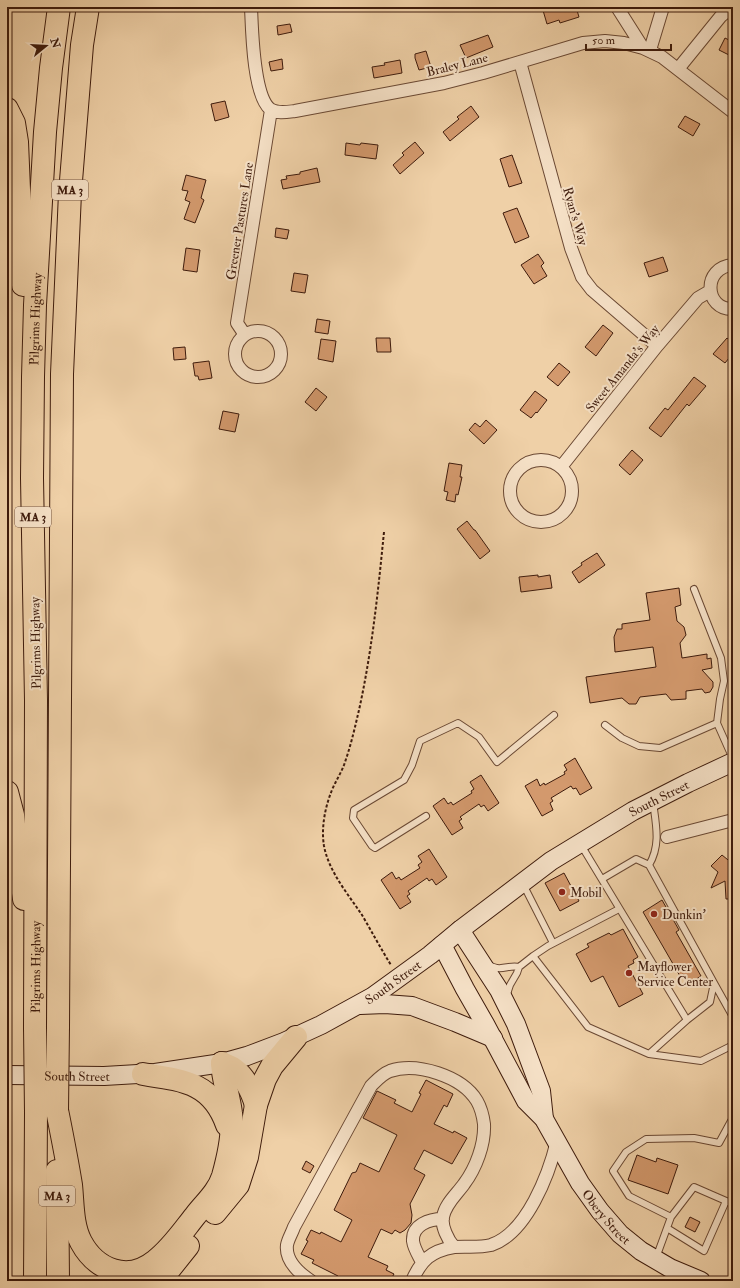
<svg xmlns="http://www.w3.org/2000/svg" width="740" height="1288" font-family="'IM FELL Double Pica',serif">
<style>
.building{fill:#d3996d;stroke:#3e1b0c}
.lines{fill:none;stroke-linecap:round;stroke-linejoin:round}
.lane-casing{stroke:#6a4833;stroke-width:8}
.street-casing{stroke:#6a4833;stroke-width:14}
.secondary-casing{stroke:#3e1b0c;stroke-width:20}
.highway-casing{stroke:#3e1b0c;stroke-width:24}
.path{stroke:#3e1b0c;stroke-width:2;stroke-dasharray:3 2;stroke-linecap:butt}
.lane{stroke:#f5e0c6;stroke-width:6}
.street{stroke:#f5e0c6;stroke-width:12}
.secondary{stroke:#f5e0c6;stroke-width:18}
.highway{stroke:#efd0a7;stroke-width:22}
.highway-bridge-casing{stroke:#3e1b0c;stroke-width:24;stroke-linecap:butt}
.highway-bridge{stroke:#efd0a7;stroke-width:22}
.poi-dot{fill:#8f2418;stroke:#f5e0c6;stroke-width:1.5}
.labels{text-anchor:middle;stroke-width:4;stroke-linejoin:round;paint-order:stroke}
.shield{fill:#f5e0c6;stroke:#755644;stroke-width:1}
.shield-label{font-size:12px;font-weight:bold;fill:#3e1b0c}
.street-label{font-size:13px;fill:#3e1b0c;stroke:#f5e0c6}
.poi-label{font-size:13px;fill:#3e1b0c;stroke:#f5e0c6;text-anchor:start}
</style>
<rect width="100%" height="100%" fill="#efd0a7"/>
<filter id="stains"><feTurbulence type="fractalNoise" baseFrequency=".005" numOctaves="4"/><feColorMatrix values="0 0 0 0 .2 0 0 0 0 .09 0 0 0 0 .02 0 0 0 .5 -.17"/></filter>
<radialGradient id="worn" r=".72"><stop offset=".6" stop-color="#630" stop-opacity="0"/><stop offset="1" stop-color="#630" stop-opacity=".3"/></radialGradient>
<path class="building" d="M542 7H576L579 17 560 23 559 20 547 24Z
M290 24 292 32 278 35 277 26Z
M488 35 493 47 466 58 460 45Z
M725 38 733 42V57L719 50Z
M426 51 431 67 419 70 415 58V54Z
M282 59 283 69 271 71 269 62Z
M400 60 402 73 374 78 372 67 385 65 384 63Z
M225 101 229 117 215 121 211 104Z
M471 106 479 117 450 141 443 132 459 119 457 117Z
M685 116 700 124 693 136 678 127Z
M415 142 424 153 400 174 393 165 404 155 402 153Z
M346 143 360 145 361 143 378 145 376 159 345 155Z
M512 155 522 183 509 187 500 159Z
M317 168 320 182 283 189 281 180 287 179 286 176 300 174V172Z
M186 175 206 180 201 198 204 200 195 223 184 219 190 202 185 200 188 191 182 190Z
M517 208 529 237 515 243 503 213Z
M276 228 289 230 287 239 275 237Z
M186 248 200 250 197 272 183 270Z
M538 254 544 263 541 266 547 276 534 284 521 265Z
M663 257 668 271 649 277 644 263Z
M294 273 308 275 305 293 291 291Z
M317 319 330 321 328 334 315 332Z
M603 325 613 333 596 356 585 347Z
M376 338H390L391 352H377Z
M727 338 733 343V353L725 363 713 354Z
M321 339 336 341 333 362 318 359Z
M185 347 186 359 174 360 173 348Z
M209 361 212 378 199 380 198 376H195L193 363Z
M559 363 570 372 558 386 547 377Z
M694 377 706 386 689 406 687 404 661 437 649 428 665 408 668 410Z
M316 388 327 397 316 411 305 402Z
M535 391 547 400 537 413 536 412 531 418 520 410Z
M223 411 239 414 235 432 219 429Z
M486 420 497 430 484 444 469 430 475 423 480 427Z
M632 450 643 460 630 475 619 465Z
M449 463 462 465 460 477H462L458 495 456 494 455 502 446 500 448 492 444 491Z
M467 521 474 530H475L490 551 480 559 457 529Z
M597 553 605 565 579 583 572 572 582 565 581 563Z
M538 575V577L550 575 552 588 521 592 519 577Z
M679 588 681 605 675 607 677 621 684 627 686 635 680 643 682 658 707 654V659L711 658 712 668 702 670 713 682V687L710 692 705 693 702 689 686 691V699L671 700 666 694 640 697 636 704H629L622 698 590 703 586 677 656 667 653 647 615 652 614 637 617 629H622V624L650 620 646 593Z
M575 758 592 788 580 795 576 788 573 789 571 786 551 798 553 801 550 803 553 810 542 816 525 786 537 779 540 786 544 783 545 785 565 774 564 772 567 770 564 765Z
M481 775 499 803 488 811 484 805 481 807 479 804 460 817 462 819 459 821 463 828 452 835 433 806 444 798 448 804 451 802 453 805 472 793 471 791 474 789 470 782Z
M429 849 447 877 436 885 432 879 429 881 427 878 408 891 410 894 407 896 411 902 400 909 381 880 392 872 396 879 399 877 401 880 420 868 418 865 422 862 418 856Z
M722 855 733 864V899H726L725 881 711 888 718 872 711 866Z
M564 873 579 901 560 911 545 883Z
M662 900 679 930 676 932 701 976 689 984 683 974 680 976 643 912Z
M623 929 638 957 633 960 634 963 628 966 643 994 619 1007 603 976 591 982 576 954 589 947 587 944 609 933 611 935Z
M426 1080 453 1094 447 1107 444 1105 434 1124 453 1133 454 1131 467 1138 452 1164 424 1150 414 1169 425 1175 410 1204 412 1215 411 1223 405 1230 400 1233 395 1230 392 1234 381 1229 368 1257 388 1266 386 1270 394 1274 390 1281 342 1280 338 1276 312 1263 314 1260 301 1254 308 1241 306 1240 311 1230 320 1234 321 1232 341 1242 352 1220 334 1210 352 1173 356 1172 360 1163 379 1172 397 1135 363 1118 377 1091 396 1100 394 1103 412 1112 421 1094 419 1093Z
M637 1155 656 1162 657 1158 678 1165 668 1194 628 1180Z
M306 1161 314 1166 310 1173 302 1169Z
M690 1217 700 1222 695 1232 685 1227Z"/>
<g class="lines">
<defs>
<path id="lane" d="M694 589 721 658 724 681 720 699 717 723
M605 725 622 738 639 746 660 748 717 723 733 759
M426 816 375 848 372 846 353 818 354 810 404 780 412 765 420 741 458 723 479 737 497 762 554 715
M581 845 687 1020
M649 865C661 845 656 825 653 802
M523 884 553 943
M533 956 588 1027 649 1054 687 1020 710 1002 714 983 649 865 636 859 602 879
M487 965C490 966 494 967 497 968 505 969 511 965 519 967
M714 983 733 1017
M506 997 510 985 517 973 519 967 533 956 548 946 619 909
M649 1054 701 1061 733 1045
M671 1217 629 1196 613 1171 626 1152 646 1139 694 1138 719 1143 731 1121 733 1122
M667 1228 704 1251 726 1201
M656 1258 671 1217 694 1187 733 1204"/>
<path id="street" d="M251 7C252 29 253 95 270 109 277 114 287 112 295 111L444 83 483 73 583 43 605 41 624 43 643 48 662 57 733 112
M617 7 643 48
M650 50 663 7
M520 62 571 248 582 277 592 290 657 346
M678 69 721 16 732 7
M733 265C702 267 704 310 733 309
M235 354a23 23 0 1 1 46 0a23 23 0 1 1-46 0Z
M245 335 237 323 271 110
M510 491a31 31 0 1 1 62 0a31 31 0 1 1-62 0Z
M561 467 657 346 698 298 710 291
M667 837 733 820
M454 1247C467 1246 478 1248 491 1245 527 1233 549 1174 557 1141
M422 1262C419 1256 414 1249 413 1241 412 1225 429 1219 443 1219
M311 1281C299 1273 285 1261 287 1245 288 1239 292 1233 294 1227L371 1086C377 1080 382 1074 390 1071 417 1062 462 1076 477 1101 481 1108 483 1116 484 1124 485 1144 476 1168 464 1184 457 1194 445 1204 443 1217 441 1226 448 1240 454 1247 431 1251 421 1260 412 1281"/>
<g id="secondary">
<path d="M460 930 499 990 516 1024 541 1091 544 1119"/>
<path id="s1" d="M442 945 465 989 485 1024 526 1101 544 1119 580 1183 600 1211 620 1234 641 1251 670 1268 701 1281"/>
<path d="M360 1005 385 1004 412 1006 455 1022 493 1038"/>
<path id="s2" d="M7 1075 104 1076 155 1073 222 1063 247 1056 284 1042 321 1025 372 997 430 955 460 930 551 861 633 811 688 783 733 762"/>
</g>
<g id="highway">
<path d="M7 109 14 123 17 142 23 285"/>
<path d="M7 792 13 815 17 853 24 899"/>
<path id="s3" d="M35 1027 36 700 32 478 33 377 35 305 45 132 51 68 59 7"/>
<path d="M58 1027 62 374 70 193 82 45 88 7"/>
<path d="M222 1063C225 1065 230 1066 234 1069 245 1077 252 1092 256 1105"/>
<path d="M143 1074C182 1080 212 1082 227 1125"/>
<path d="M57 1110C62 1135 67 1160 71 1185 73 1204 72 1225 81 1242 96 1270 128 1283 155 1261 171 1249 183 1231 195 1216 205 1203 218 1192 223 1176 228 1158 234 1132 231 1113 229 1096 223 1080 222 1063"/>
<path d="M57 1171 58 1281"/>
<path d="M215 1213 238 1185 247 1157 256 1105 265 1079 272 1066 296 1037"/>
<path d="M35 1281 36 1113"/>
<path d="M160 1281 188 1246"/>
</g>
</defs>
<use href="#lane" class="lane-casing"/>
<use href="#street" class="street-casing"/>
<use href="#secondary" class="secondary-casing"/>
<use href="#highway" class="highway-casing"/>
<path class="path" d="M384 532C378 592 372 651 359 710 355 727 351 745 345 762 342 772 336 780 332 790 325 807 321 828 324 846 329 872 348 894 362 915 372 932 381 949 391 965"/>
<use href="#lane" class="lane"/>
<use href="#street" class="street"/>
<use href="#secondary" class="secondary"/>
<use href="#highway" class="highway"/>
<defs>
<path id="highway-bridge" d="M35 1027 36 1113
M57 1110 58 1027"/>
</defs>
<use href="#highway-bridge" class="highway-bridge-casing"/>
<use href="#highway-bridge" class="highway-bridge"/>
</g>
<g class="poi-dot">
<circle cx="562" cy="892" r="4"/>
<circle cx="654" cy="914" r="4"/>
<circle cx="629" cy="973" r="4"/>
</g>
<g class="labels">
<g class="shield">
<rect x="52" y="180" width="36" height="20" rx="3"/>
<rect x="15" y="507" width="36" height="20" rx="3"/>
<rect x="39" y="1186" width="36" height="20" rx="3"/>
</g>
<g class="shield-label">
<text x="70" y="194">MA 3</text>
<text x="33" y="521">MA 3</text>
<text x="57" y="1200">MA 3</text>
</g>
<g class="street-label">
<text transform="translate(457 64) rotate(-14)" y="5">Braley Lane</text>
<text transform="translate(576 216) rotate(74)" y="5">Ryan's Way</text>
<text transform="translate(239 221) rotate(-81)" y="5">Greener Pastures Lane</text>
<text dy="5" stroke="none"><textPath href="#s3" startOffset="708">Pilgrims Highway</textPath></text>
<text transform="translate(622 368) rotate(-51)" y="5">Sweet Amanda's Way</text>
<text transform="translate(35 643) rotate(-91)" y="5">Pilgrims Highway</text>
<text dy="5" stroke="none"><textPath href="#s2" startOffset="730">South Street</textPath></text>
<text dy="5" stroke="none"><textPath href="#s3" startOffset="60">Pilgrims Highway</textPath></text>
<text dy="5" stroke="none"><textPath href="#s2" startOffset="406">South Street</textPath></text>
<text dy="5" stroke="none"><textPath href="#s2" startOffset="70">South Street</textPath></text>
<text dy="5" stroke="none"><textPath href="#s1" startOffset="319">Obery Street</textPath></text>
</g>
<g class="poi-label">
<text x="570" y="897">Mobil</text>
<text x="662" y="919">Dunkin'</text>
<text x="637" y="971">Mayflower<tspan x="637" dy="15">Service Center</tspan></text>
</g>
</g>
<rect width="740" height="1288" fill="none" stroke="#efd0a7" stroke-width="24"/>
<rect x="8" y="8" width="724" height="1272" fill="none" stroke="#3e1b0c" stroke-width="2"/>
<rect x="12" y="12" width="716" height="1264" fill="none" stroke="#3e1b0c"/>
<g transform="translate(46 46) rotate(72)" stroke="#f5e0c6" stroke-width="3" paint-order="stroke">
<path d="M0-3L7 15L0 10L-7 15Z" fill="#3e1b0c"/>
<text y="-6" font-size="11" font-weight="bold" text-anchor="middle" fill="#3e1b0c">N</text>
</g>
<path d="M586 44v6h85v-6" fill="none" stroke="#3e1b0c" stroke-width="2"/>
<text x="592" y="44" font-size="12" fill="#3e1b0c" stroke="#f5e0c6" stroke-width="3" paint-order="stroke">50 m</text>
<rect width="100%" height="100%" filter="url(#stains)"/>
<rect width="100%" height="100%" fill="url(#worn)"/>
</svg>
